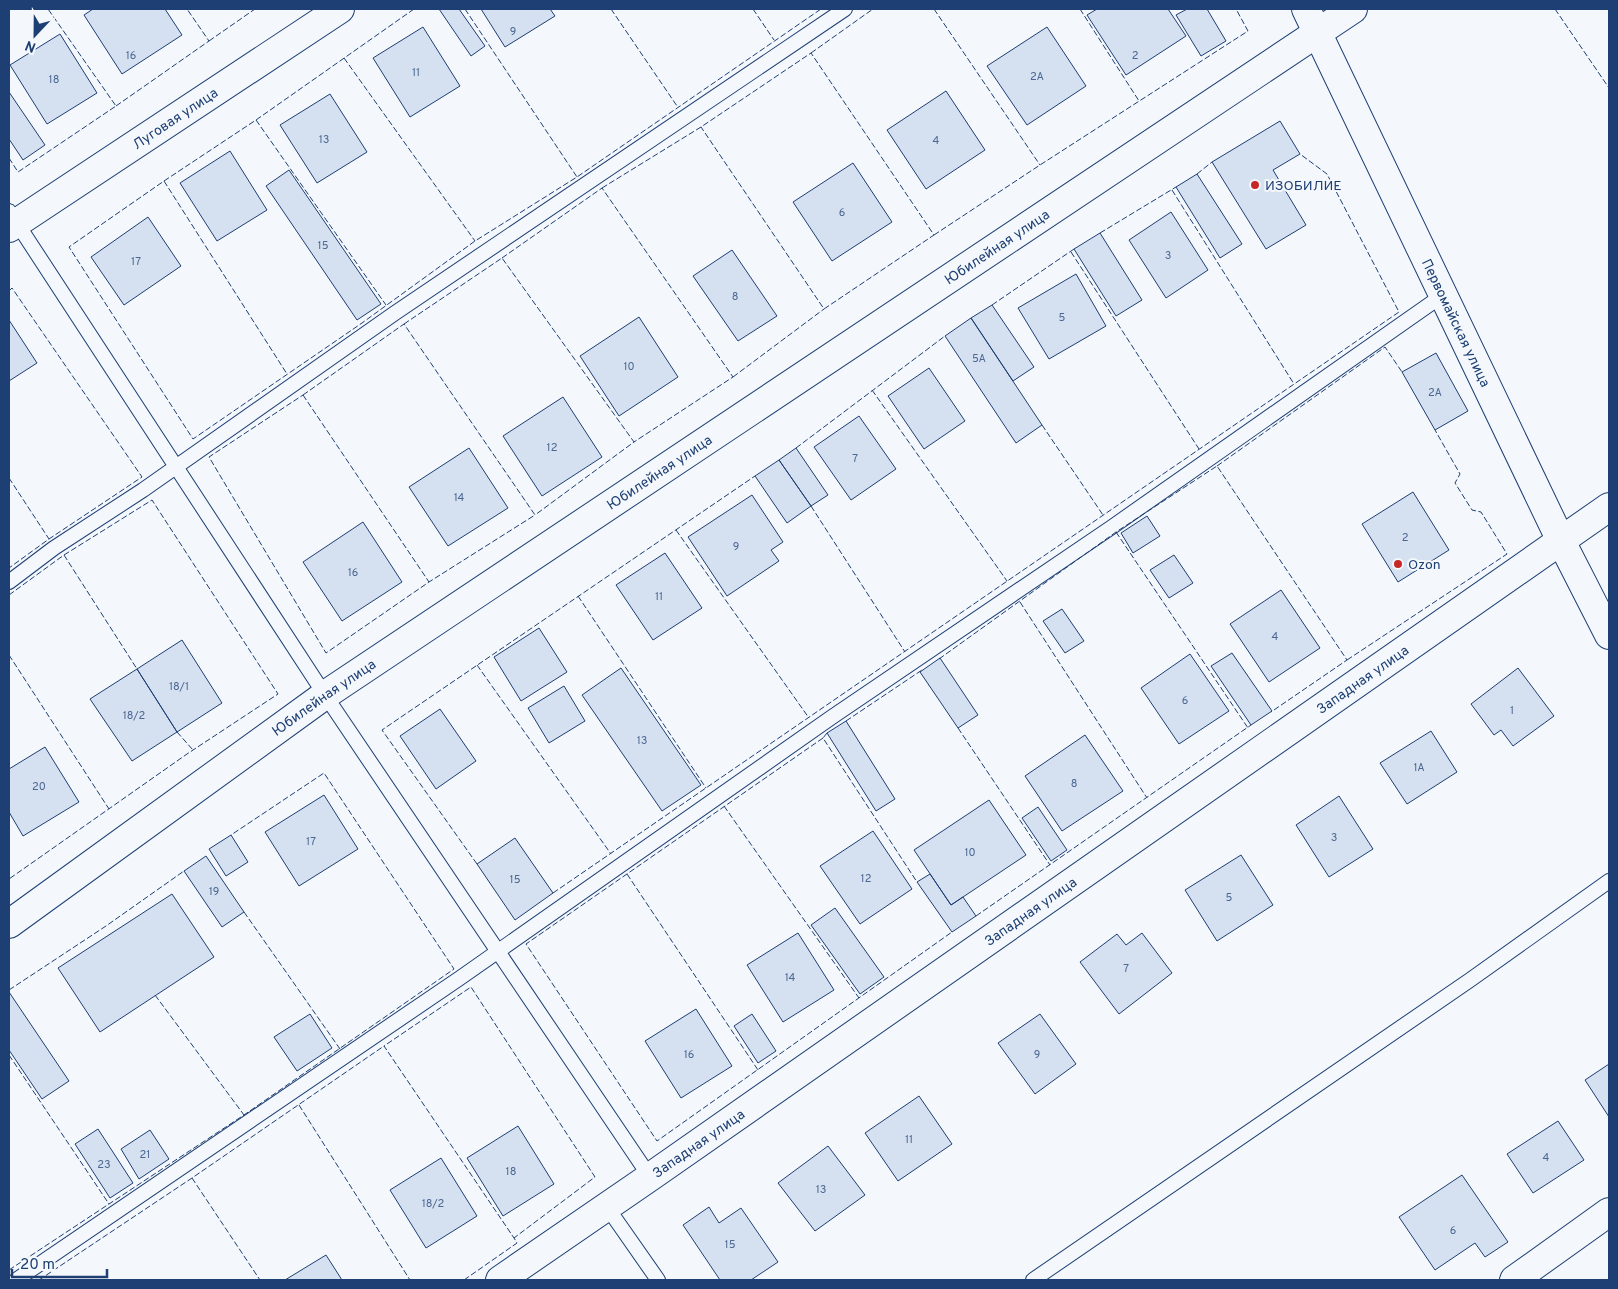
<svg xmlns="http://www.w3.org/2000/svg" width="1618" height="1289" font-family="Overpass,sans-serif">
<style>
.building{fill:#d5e0f0;stroke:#1d3f73}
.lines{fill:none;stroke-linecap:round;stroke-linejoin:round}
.service-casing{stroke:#1d3f73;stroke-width:16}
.minor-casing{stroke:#1d3f73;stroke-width:30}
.service{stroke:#f4f7fb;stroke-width:14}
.minor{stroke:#f4f7fb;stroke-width:28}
.fence{stroke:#1d3f73;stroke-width:1;stroke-dasharray:6 2.5;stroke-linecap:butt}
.poi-dot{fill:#c62828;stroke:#f4f7fb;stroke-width:2}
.labels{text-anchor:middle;stroke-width:4;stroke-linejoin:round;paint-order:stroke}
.number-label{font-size:11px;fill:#4b6792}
.street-label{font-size:14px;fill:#1d3f73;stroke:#f4f7fb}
.poi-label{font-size:14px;fill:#1d3f73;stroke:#f4f7fb;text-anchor:start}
</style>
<rect width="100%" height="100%" fill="#f4f7fb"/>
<path class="building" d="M93 9H165L182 35 122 74 84 15Z
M439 9H459L485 46 471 56Z
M481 9H550L555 16 505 47Z
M1097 9H1168L1186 36 1126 75 1087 15Z
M1187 9H1207L1226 41 1201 56 1176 15Z
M423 27 460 86 410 117 373 58Z
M1047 27 1086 86 1027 125 987 66Z
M60 34 97 93 47 124 10 65Z
M946 91 985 150 926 189 887 130Z
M9 92 45 145 23 160 9 139Z
M330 94 367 152 317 183 280 125Z
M1280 121 1300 154 1273 170 1306 225 1266 249 1212 162Z
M230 151 267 210 217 241 180 183Z
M853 163 892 222 832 261 793 202Z
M289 170 381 304 357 320 266 186Z
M1197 174 1242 244 1220 258 1176 187Z
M1171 212 1208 270 1166 298 1129 240Z
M148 217 181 266 124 305 91 257Z
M1100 233 1142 300 1116 316 1074 249Z
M732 250 777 316 738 341 693 276Z
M1076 274 1106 326 1049 359 1018 308Z
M992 305 1034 367 1013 381 971 318Z
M639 317 678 377 619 416 580 356Z
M971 318 1042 425 1016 443 945 336Z
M9 320 37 363 9 381Z
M1436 353 1468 411 1435 430 1402 372Z
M929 368 965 421 924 449 888 396Z
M563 397 602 457 542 496 503 436Z
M859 416 896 469 851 500 814 447Z
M469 448 508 508 448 546 409 487Z
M796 448 828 495 811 506 779 460Z
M779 460 811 506 787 523 755 476Z
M1413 492 1449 550 1398 582 1362 524Z
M752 495 783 542 771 550 779 561 727 596 688 537Z
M1147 516 1160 536 1133 553 1121 533Z
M363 522 402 582 342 621 303 562Z
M665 553 702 608 653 640 616 585Z
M1174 555 1193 583 1169 598 1150 570Z
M1281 590 1320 648 1269 682 1230 624Z
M1062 609 1084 641 1065 653 1043 621Z
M539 628 567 672 521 701 494 657Z
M182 640 222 703 177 732 137 669Z
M1232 653 1272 711 1251 725 1211 666Z
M1190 654 1229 711 1179 744 1141 688Z
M940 658 978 715 958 728 920 672Z
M621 668 701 785 662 811 582 695Z
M1518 668 1554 716 1513 746 1501 730 1494 735 1471 704Z
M137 669 177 732 132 761 90 699Z
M564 686 585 721 549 743 528 708Z
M440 709 476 761 436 789 400 736Z
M846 721 895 799 876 811 827 733Z
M1431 731 1457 772 1407 804 1380 763Z
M1085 735 1123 791 1062 831 1025 776Z
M45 747 79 802 23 836 9 812V769Z
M324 795 358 849 299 886 265 832Z
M1339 796 1373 849 1329 877 1296 825Z
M989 800 1026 855 951 905 914 850Z
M1038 807 1067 850 1051 861 1022 818Z
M873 831 912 889 860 924 820 866Z
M231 835 248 862 226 876 209 849Z
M515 838 553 893 515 920 477 864Z
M1241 855 1273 905 1217 941 1185 890Z
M206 856 244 912 222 927 184 871Z
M930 874 951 905 963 897 976 916 952 932 917 882Z
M172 894 214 957 100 1032 58 968Z
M835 908 884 977 860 994 811 925Z
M798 933 834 990 783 1022 747 965Z
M1142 933 1172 973 1119 1014 1080 962 1117 934 1126 945Z
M9 992 69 1081 42 1099 9 1050Z
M696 1009 732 1066 681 1098 645 1041Z
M310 1014 332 1048 297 1071 274 1037Z
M752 1014 776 1051 758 1063 734 1026Z
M1040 1014 1076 1064 1035 1094 998 1043Z
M1609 1064V1117L1585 1080Z
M919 1096 952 1144 898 1181 865 1133Z
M1558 1121 1584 1160 1533 1193 1507 1154Z
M518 1126 554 1184 503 1216 467 1158Z
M98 1129 133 1183 110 1198 75 1144Z
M150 1130 169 1159 139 1179 121 1149Z
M828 1146 865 1195 815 1231 778 1183Z
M441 1158 477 1216 426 1248 390 1190Z
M1462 1175 1508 1242 1485 1257 1475 1243 1435 1270 1399 1217Z
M709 1207 719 1223 741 1208 778 1262 751 1280H720L683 1225Z
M326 1255 342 1280H285Z"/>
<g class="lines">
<defs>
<path id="service" d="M9 211 325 695 650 1177
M9 582 54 548 143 490 395 313 845 9
M607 1207 658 1280
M16 1280 460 978 832 717 1112 527 1443 295
M1033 1280 1470 980 1609 881"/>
<g id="minor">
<path id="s1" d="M1306 9 1561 541 1609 635"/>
<path id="s2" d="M9 228 340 9"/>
<path id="s3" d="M9 924 325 695 1353 9"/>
<path id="s4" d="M500 1280 650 1177 1609 507"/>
<path d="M1514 1280 1609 1212"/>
</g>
</defs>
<use href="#service" class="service-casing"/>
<use href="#minor" class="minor-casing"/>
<use href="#service" class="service"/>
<use href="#minor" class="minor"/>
<path class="fence" d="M414 9 256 120 164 181 69 247 193 439 362 323 475 241 577 177 821 9
M465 9 577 177
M611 9 677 106
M753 9 774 40
M934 9 1040 165
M1080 9 1139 101
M1555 9 1609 88
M209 41 255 9
M811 53 873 9
M344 58 475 241
M116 106 209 41 187 9
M256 120 386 305
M9 158 18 172 116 106 48 9
M1197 174 1212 162
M164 181 287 374
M602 188 701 127 811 53 934 235 824 309 701 127
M1172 190 1294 384
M1100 233 1176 187
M934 235 1040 165 1248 31 1236 9
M1071 252 1199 449
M502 258 602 188 733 377 634 442
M9 291 12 288 142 477 49 539 9 568
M992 305 1074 249
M404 324 502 258 634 442 535 515
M733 377 824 309
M872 390 1007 581
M303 395 429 582 326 653 209 457Z
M303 395 404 324 535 515 429 582
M1042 425 1103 515
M796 448 945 336
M1217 466 1385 347 1402 372
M9 478 49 539
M811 506 905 652
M676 530 809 718
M1116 532 1248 728
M64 555 137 669
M9 595 64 555 152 500 278 694 187 754 9 879
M578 596 706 788
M1020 602 1147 798
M9 655 109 809
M939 659 1116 532 1217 466 1347 660 1271 712
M1347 660 1507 554 1481 512 1472 510 1455 483 1460 474 1435 430
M477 665 611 854
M846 721 922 670
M958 728 1050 865
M177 732 193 750
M827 733 823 738 917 882
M823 738 526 944 657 1141 952 932
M724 806 859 998
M477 864 382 730 755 476
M627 874 758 1070
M553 893 1399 312 1327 174 1300 154
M244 912 340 1049
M976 916 1251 725
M9 990 106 926 184 871
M155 995 244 1115
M9 1055 109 1204 244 1115 454 969 324 773 231 835
M299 1105 410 1280
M192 1178 260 1280
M9 1270 109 1204
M39 1280 192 1178 384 1046
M464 1280 517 1243 514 1238 384 1046 471 987 595 1177 514 1238"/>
</g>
<g class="poi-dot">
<circle cx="1255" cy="185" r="5"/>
<circle cx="1398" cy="564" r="5"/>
</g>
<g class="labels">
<g class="number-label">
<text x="513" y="35">9</text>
<text x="131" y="59">16</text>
<text x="1135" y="59">2</text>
<text x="416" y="76">11</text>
<text x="1037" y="80">2А</text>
<text x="54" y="83">18</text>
<text x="324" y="143">13</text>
<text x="936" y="144">4</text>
<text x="842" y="216">6</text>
<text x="323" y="249">15</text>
<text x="1168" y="259">3</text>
<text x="136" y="265">17</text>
<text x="735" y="300">8</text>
<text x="1062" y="321">5</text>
<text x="979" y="362">5А</text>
<text x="629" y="370">10</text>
<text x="1435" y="396">2А</text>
<text x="552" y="451">12</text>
<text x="855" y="462">7</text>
<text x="459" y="501">14</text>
<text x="1405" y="541">2</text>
<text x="736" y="550">9</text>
<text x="353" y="576">16</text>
<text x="659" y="600">11</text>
<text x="1275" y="640">4</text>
<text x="179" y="690">18/1</text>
<text x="1185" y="704">6</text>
<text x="1512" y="714">1</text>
<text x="134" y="719">18/2</text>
<text x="642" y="744">13</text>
<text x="1419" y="771">1А</text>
<text x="1074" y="787">8</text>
<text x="39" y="790">20</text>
<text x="1334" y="841">3</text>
<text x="311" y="845">17</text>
<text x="970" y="856">10</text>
<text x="866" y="882">12</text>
<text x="515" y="883">15</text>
<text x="214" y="895">19</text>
<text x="1229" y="901">5</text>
<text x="1126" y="972">7</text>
<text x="790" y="981">14</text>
<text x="689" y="1058">16</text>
<text x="1037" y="1058">9</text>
<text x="909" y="1143">11</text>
<text x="145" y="1158">21</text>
<text x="1546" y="1161">4</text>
<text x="104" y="1168">23</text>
<text x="511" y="1175">18</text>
<text x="821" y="1193">13</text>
<text x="433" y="1207">18/2</text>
<text x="1453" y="1234">6</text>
<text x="730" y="1248">15</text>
</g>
<g class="street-label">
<text dy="5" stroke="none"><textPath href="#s2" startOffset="199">Луговая улица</textPath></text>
<text dy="5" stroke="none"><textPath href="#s3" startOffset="1198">Юбилейная улица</textPath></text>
<text dy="5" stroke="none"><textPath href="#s1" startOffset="348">Первомайская улица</textPath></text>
<text dy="5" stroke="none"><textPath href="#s3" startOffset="792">Юбилейная улица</textPath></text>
<text dy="5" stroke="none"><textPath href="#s4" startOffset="1051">Западная улица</textPath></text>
<text dy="5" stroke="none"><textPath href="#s3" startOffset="388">Юбилейная улица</textPath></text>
<text dy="5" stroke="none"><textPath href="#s4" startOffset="646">Западная улица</textPath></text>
<text dy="5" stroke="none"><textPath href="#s4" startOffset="241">Западная улица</textPath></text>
</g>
<g class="poi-label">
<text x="1265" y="190">ИЗОБИЛИЕ</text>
<text x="1408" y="569">Ozon</text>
</g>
</g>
<rect width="1618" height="1289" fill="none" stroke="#1d3f73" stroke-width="20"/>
<g transform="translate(35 35) rotate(202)" stroke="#f4f7fb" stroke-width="4" paint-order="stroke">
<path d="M0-4L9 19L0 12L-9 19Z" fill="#1d3f73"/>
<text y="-8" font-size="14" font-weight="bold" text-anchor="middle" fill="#1d3f73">N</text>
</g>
<path d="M12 1269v8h95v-8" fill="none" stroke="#1d3f73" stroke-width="2.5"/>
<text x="20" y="1269" font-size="15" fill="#1d3f73" stroke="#f4f7fb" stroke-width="4" paint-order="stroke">20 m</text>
</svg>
